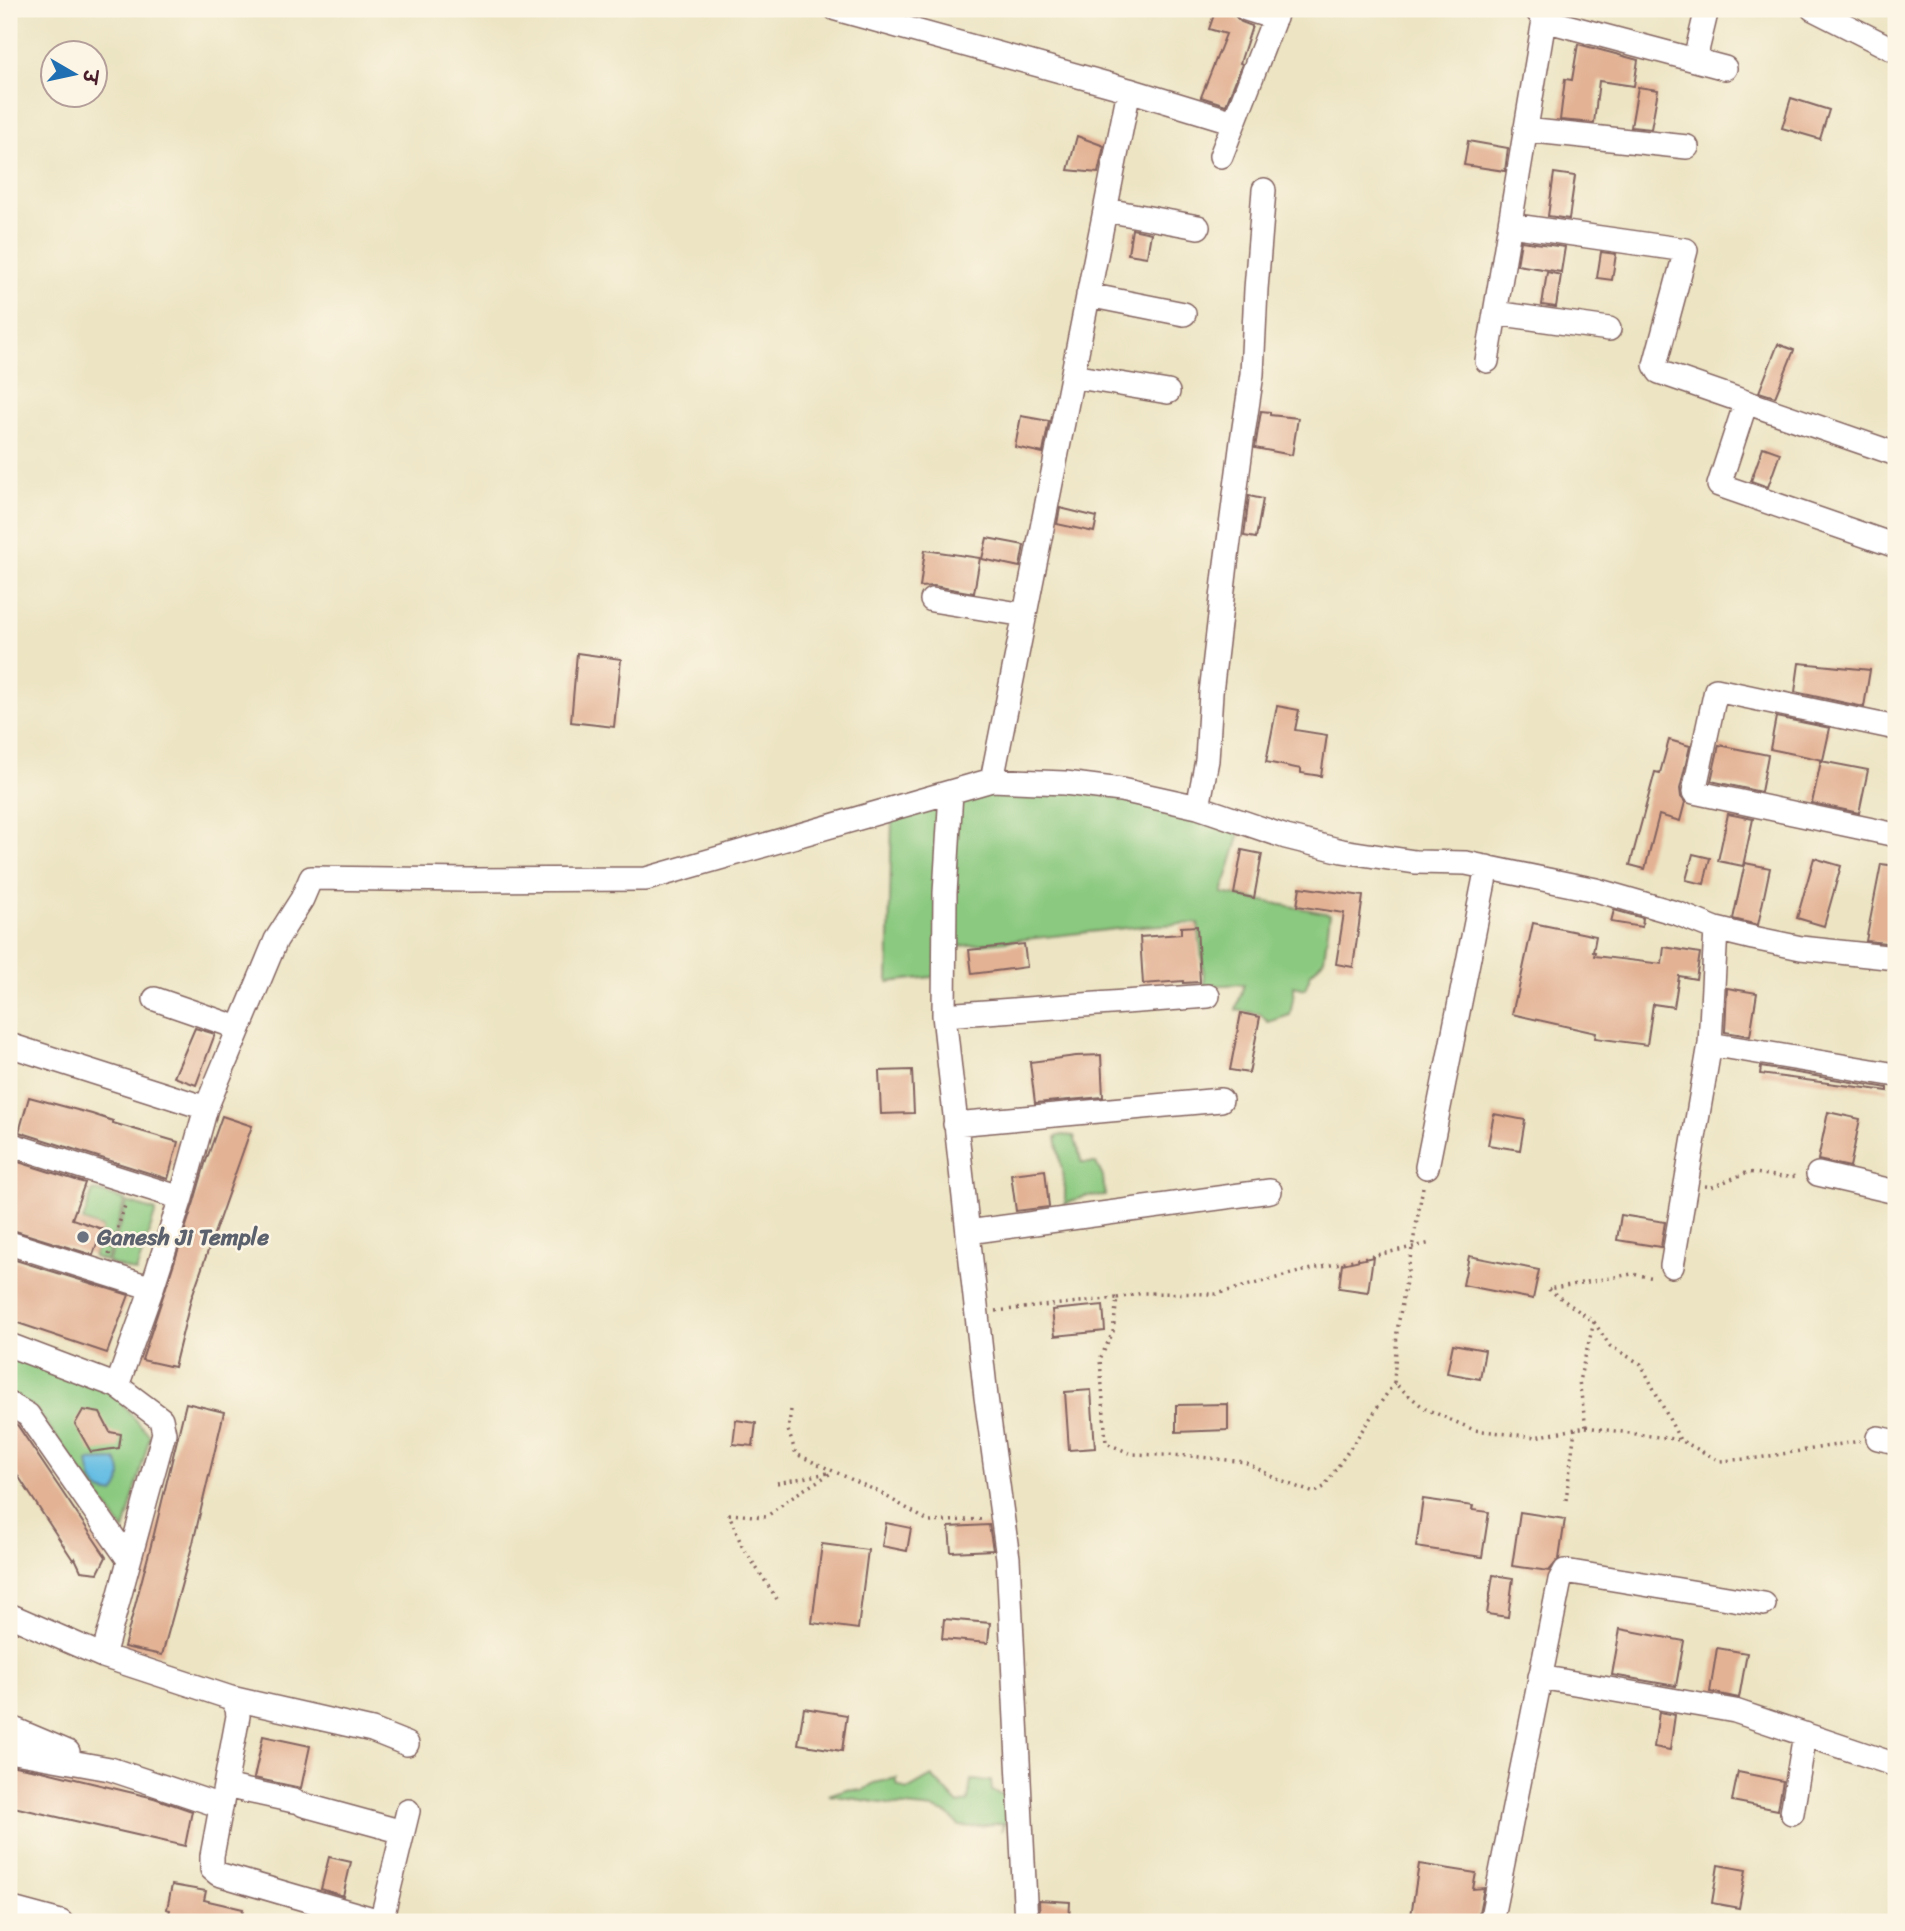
<svg xmlns="http://www.w3.org/2000/svg" width="1905" height="1931" font-family="Sriracha,'Playpen Sans Deva',sans-serif">
<style>
.green{fill:#8ac97f;stroke:#6a7455;stroke-width:2}
.water{fill:#66bee3;stroke:#586e87;stroke-width:2}
.building{fill:#e3b294}
.lines{fill:none;stroke-linecap:round;stroke-linejoin:round}
.minor-casing{stroke:#836460;stroke-width:26}
.path{stroke:#836460;stroke-width:3.5;stroke-dasharray:2 5;stroke-linecap:butt}
.minor{stroke:#fff;stroke-width:23}
.worship-dot{fill:#6b7280;stroke:#fcf5e5;stroke-width:2.5}
.labels{text-anchor:middle;stroke-width:5;stroke-linejoin:round;paint-order:stroke}
.worship-label{font-size:23px;font-weight:bold;fill:#5b616d;stroke:#fcf5e5;text-anchor:start}
</style>
<rect width="100%" height="100%" fill="#fcf5e5"/>
<filter id="ink" filterUnits="userSpaceOnUse"><feTurbulence type="fractalNoise" baseFrequency=".0143" numOctaves="2"/><feDisplacementMap in="SourceGraphic" scale="14" xChannelSelector="R" yChannelSelector="G"/><feConvolveMatrix kernelMatrix="1 2 1 2 8 2 1 2 1" color-interpolation-filters="sRGB"/></filter>
<filter id="wash" filterUnits="userSpaceOnUse"><feTurbulence type="fractalNoise" baseFrequency=".00686" numOctaves="4" result="noise"/><feDisplacementMap in="SourceGraphic" scale="28" xChannelSelector="R" yChannelSelector="G"/><feGaussianBlur stdDeviation="1.57" result="paint"/><feColorMatrix in="noise" values="0 0 0 0 0 0 0 0 0 0 0 0 0 0 0 0 0 1.4 0 .05"/><feComposite in="paint" operator="in"/></filter>
<g filter="url(#wash)">
<rect width="100%" height="100%" fill="#ece4c2"/>
<path class="green" d="M996 791H1069L1124 798 1241 830 1222 893 1330 914 1324 959 1311 973 1305 989 1294 986V993L1290 1015 1268 1022 1260 1014 1236 1010 1244 984 1205 986 1198 923 1143 926 953 947 957 802Z
M943 803 940 976 888 982 892 817Z
M1062 1135 1074 1136 1082 1163H1096L1103 1177 1105 1196H1085L1065 1204V1188L1056 1137Z
M93 1190 125 1200 106 1261 93 1257 102 1228 83 1221Z
M127 1202 156 1211 136 1272 108 1263Z
M9 1354 110 1390 150 1436 124 1531 35 1408 9 1395Z
M932 1776 958 1804 968 1802 971 1780 991 1781 992 1791 1005 1795 1007 1817 1002 1831 1003 1823 971 1827 959 1826 948 1814 934 1809 895 1805 829 1795 846 1789 862 1791 874 1783 897 1778V1785L907 1790Z"/>
<path class="water" d="M116 1460C123 1470 123 1484 114 1493 94 1495 90 1477 88 1461Z"/>
<g id="blocks">
<path class="building" d="M1216 9 1233 14 1241 22 1252 26 1240 63 1242 64 1226 105 1201 97 1226 34 1209 29Z
M1578 44 1638 60 1634 86 1599 81 1594 123 1560 120 1565 79 1572 80Z
M1638 87 1658 90 1651 129 1631 127Z
M1791 98 1829 110 1820 139 1782 128Z
M1077 136 1104 146 1098 173 1068 170Z
M1468 141 1508 148 1505 171 1464 165Z
M1554 173 1575 176 1569 219 1548 216Z
M1132 229 1151 233 1147 257 1128 254Z
M1521 241 1565 247 1561 272 1517 265Z
M1601 252 1616 254 1612 280 1597 278Z
M1547 272 1561 275 1556 307 1542 305Z
M1778 344 1794 350 1775 397 1759 392Z
M1261 411 1270 412V415L1298 418 1292 455 1255 448Z
M1021 416 1049 421 1043 453 1015 447Z
M1763 447 1780 453 1768 487 1751 481Z
M1249 496 1263 499 1256 538 1244 536Z
M1060 508 1097 517 1094 532 1057 524Z
M987 538 1024 545 1020 567 982 559Z
M925 550 980 558 974 593 934 586 920 587Z
M577 653 621 659 614 727 571 722Z
M1799 663 1870 670 1864 707 1795 692Z
M1277 706 1299 710 1295 730 1327 735 1321 776 1301 773V769L1266 762Z
M1776 717 1830 728 1823 760 1770 749Z
M1669 740 1690 746 1680 789 1681 797 1685 802 1680 821 1659 815 1645 869 1630 865 1655 772 1660 773Z
M1719 745 1768 755 1761 792 1711 781Z
M1821 761 1868 770 1859 813 1812 803Z
M1728 814 1753 819 1743 866 1718 861Z
M1242 850 1262 854 1254 898 1234 894Z
M1693 854 1710 858 1704 884 1686 880Z
M1814 858 1841 866 1824 926 1797 918Z
M1745 863 1770 868 1758 925 1733 919Z
M1881 864 1896 866V944L1866 941Z
M1300 887 1363 896 1353 967 1336 964 1344 913 1297 906Z
M1614 910 1643 918 1642 927 1611 922Z
M1533 923 1596 936 1593 952H1595L1594 956 1662 964 1664 947 1700 953 1696 979 1679 976 1674 1007 1653 1004 1647 1045 1595 1038 1596 1033 1512 1014 1516 997H1517Z
M1197 926 1200 982 1183 983V981L1143 984 1140 937 1181 934V927Z
M1024 944 1027 967 972 974 969 950Z
M1727 988 1757 993 1750 1036 1725 1032Z
M1241 1013 1260 1017 1249 1073 1230 1070Z
M195 1028 215 1034 196 1085 174 1077Z
M1101 1055 1103 1097 1035 1103 1030 1062 1076 1056Z
M1761 1067 1888 1088V1091L1760 1074Z
M912 1070 914 1113 881 1114 879 1071Z
M29 1097 92 1114 113 1121V1123L178 1142 168 1179 19 1132Z
M1828 1112 1860 1119 1850 1167 1818 1160Z
M1494 1114 1525 1120 1520 1150 1488 1145Z
M222 1116 252 1126 191 1299 174 1367 142 1360 194 1202 205 1164Z
M9 1159 85 1183 72 1219 102 1229 93 1255 9 1229Z
M1045 1170 1049 1207 1016 1211 1011 1174Z
M1621 1215 1665 1222 1661 1247 1617 1240Z
M1469 1256 1539 1270 1533 1299 1463 1285Z
M1373 1257 1368 1292 1339 1288 1342 1264Z
M9 1258 129 1295 107 1353 9 1320Z
M1103 1305 1105 1331 1055 1336 1052 1310Z
M1453 1344 1485 1350 1480 1379 1447 1373Z
M1091 1390 1095 1448 1069 1450 1065 1392Z
M186 1403 224 1412 193 1543 162 1655 124 1647 154 1534Z
M1228 1404V1430L1176 1432V1405Z
M83 1410 100 1413 110 1432 121 1434 119 1448 91 1452 75 1424Z
M9 1420 18 1426 106 1557 98 1573 81 1571 75 1558 73 1560 9 1462Z
M736 1420 756 1423 753 1446 733 1444Z
M1423 1499 1473 1506 1472 1510 1489 1512 1482 1557 1416 1547Z
M1520 1512 1565 1519 1559 1559 1549 1571 1512 1566Z
M886 1523 911 1528 907 1551 882 1546Z
M989 1525 993 1550 951 1552 949 1527Z
M822 1544 868 1550 858 1629 812 1623Z
M1493 1575 1513 1578 1508 1617 1487 1614Z
M944 1619 990 1623 988 1643 942 1639Z
M1620 1629 1684 1641 1676 1686 1612 1675Z
M1717 1648 1747 1653 1739 1698 1710 1692Z
M804 1708 847 1715 842 1751 798 1744Z
M1659 1712 1675 1715 1670 1750 1654 1747Z
M263 1736 310 1746 301 1788 254 1778Z
M9 1765 42 1771 154 1798 192 1811 185 1846 9 1806Z
M1738 1772 1783 1781 1778 1810 1732 1801Z
M329 1857 351 1862 343 1896 321 1889Z
M1419 1864 1476 1873 1473 1889 1484 1888 1477 1922H1410Z
M1718 1865 1746 1870 1739 1908 1712 1903Z
M172 1885 206 1891 204 1900 243 1909 240 1922H167L170 1910 167 1909Z
M1039 1900 1070 1902 1069 1922H1040Z"/>
</g>
</g>
<g filter="url(#ink)">
<use href="#blocks" fill-opacity="0" stroke="#836460" stroke-width="2"/>
<g class="lines">
<defs>
<path id="minor" d="M836 9 1129 90 1234 122
M1246 9 1275 18
M1536 9 1544 20 1725 68
M1813 9 1896 51
M1695 59 1707 9
M1525 130 1687 147
M1221 156 1278 9
M1106 210 1198 227
M1510 225 1686 250 1655 365 1659 372 1896 454
M1088 295 1184 314
M1495 313 1609 329
M1487 361 1544 20
M1072 376 1168 392
M1746 402 1719 485 1896 546
M932 600 1025 615
M1896 728 1716 690 1694 792 1896 835
M992 780 1129 90
M1198 807 1286 837 1342 851 1415 862 1466 863 1596 890 1679 914 1716 929 1753 938 1801 948 1896 958
M1716 929 1710 1044 1896 1075
M155 999 239 1028
M944 1015 945 893 951 792
M9 1045 206 1108
M955 1124 1221 1100
M9 1144 181 1198
M1427 1167 1487 867
M1818 1174 1896 1192
M968 1232 1270 1191
M9 1243 152 1288
M1672 1266 1710 1044
M9 1345 117 1386 161 1419 164 1433 103 1656
M117 1386 152 1288 181 1198 206 1108 276 940 302 899 311 878 469 880 646 879 992 780 1065 783 1121 790 1198 807 1207 760 1211 693 1226 564 1242 441 1252 374 1256 289 1264 190
M9 1404 28 1415 129 1560
M1878 1438 1896 1442
M9 1615 103 1656 231 1698 237 1708 238 1716 212 1856V1869L218 1874 383 1922
M1540 1677 1735 1711 1896 1765
M231 1698 372 1730 407 1744
M9 1727 68 1752
M9 1751 110 1769 221 1806
M225 1786 294 1801
M304 1805 403 1832
M1792 1813 1805 1734
M9 1908 61 1922
M381 1922 408 1811
M1026 1922 1008 1558 986 1397 944 1015 1208 996
M1491 1922 1560 1580 1565 1571 1764 1604"/>
</defs>
<use href="#minor" class="minor-casing"/>
<path class="path" d="M1705 1186 1712 1187 1748 1172 1783 1177 1799 1176
M1423 1187 1397 1331 1394 1383 1424 1408 1474 1430 1535 1437 1586 1427 1579 1381 1594 1322 1548 1289 1632 1274 1655 1278
M109 1255 126 1202
M1117 1298 1143 1293 1216 1294 1299 1272 1431 1243
M996 1311 1117 1298 1113 1332 1100 1359 1106 1443 1132 1454 1190 1456 1245 1462 1281 1481 1314 1493 1324 1487 1394 1383
M1594 1322 1610 1346 1641 1364 1680 1440 1720 1461 1758 1458 1860 1441
M791 1410 788 1430 796 1454 879 1492 930 1522 983 1519
M1586 1427 1680 1440
M777 1483 828 1473
M1566 1500 1575 1429
M777 1599 742 1546 729 1514 766 1517 790 1498 833 1472"/>
<use href="#minor" class="minor"/>
</g>
</g>
<circle class="worship-dot" cx="83" cy="1237" r="7"/>
<g class="labels">
<g class="worship-label">
<text x="97" y="1245">Ganesh Ji Temple</text>
</g>
</g>
<rect width="1905" height="1931" fill="none" stroke="#fcf5e5" stroke-width="35"/>
<g transform="translate(74 74) rotate(99)"><circle r="33" fill="#fcf5e5" stroke="#b59f9b" stroke-width="2"/>
<path d="M0-5L12 26L0 18L-12 26Z" fill="#1f6fb2"/>
<text y="-10" font-size="19" font-weight="bold" text-anchor="middle" fill="#4a1f2b">उ</text>
</g>
</svg>
